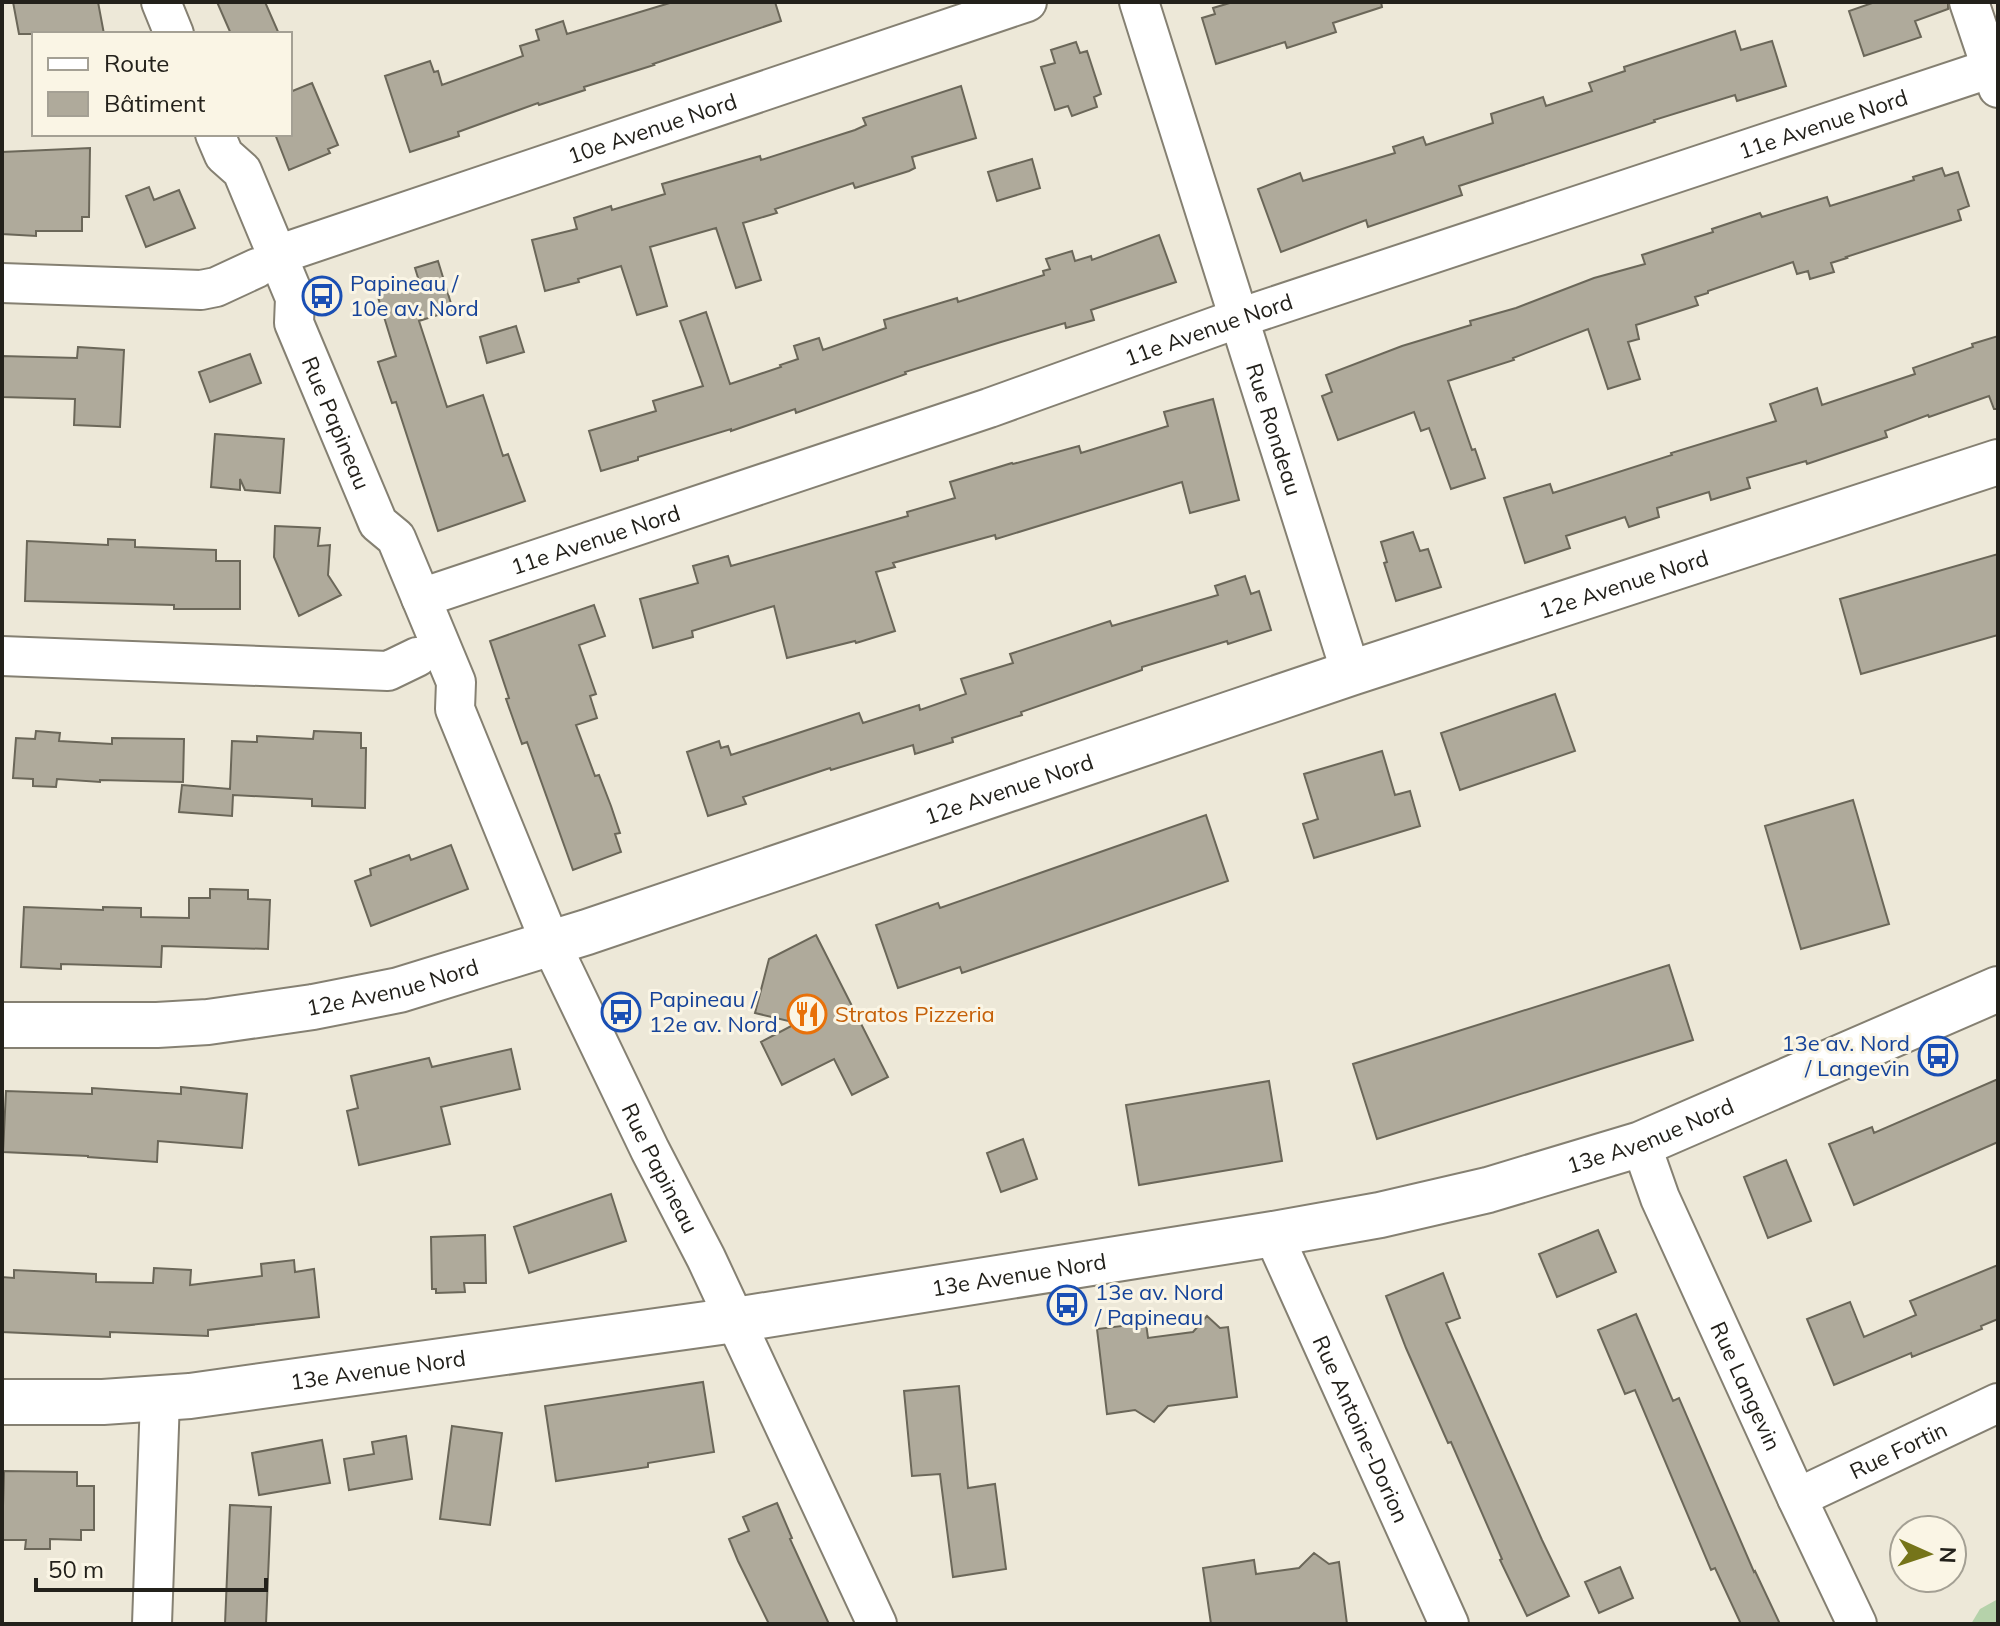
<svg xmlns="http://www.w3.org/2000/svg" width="2000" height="1626" font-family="Mulish,sans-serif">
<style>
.green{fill:#b5d2aa}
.building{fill:#afaa9b;stroke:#6b6759;stroke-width:2}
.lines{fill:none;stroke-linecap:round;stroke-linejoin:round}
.minor-casing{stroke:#858072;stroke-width:42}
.major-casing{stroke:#858072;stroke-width:48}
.minor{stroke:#fff;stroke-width:38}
.major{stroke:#fff;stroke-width:44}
.labels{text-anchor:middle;stroke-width:6;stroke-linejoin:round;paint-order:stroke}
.street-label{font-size:22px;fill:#23211b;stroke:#faf5e5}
.transit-label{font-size:22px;fill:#164399;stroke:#faf5e5;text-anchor:start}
.food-label{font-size:22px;fill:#c56008;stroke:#faf5e5;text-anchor:start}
</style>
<rect width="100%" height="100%" fill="#ede8d8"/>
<path class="green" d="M1998 1599V1624H1971L1980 1609Z"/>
<path class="building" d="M13 2H98L104 34H19Z
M217 2H265L279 34H231Z
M673 2H775L781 21 653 64 654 65 584 87 585 90 539 105 538 103 458 132 459 136 410 152 385 76 430 61 434 72 438 71 442 85 523 56 520 46 539 40 536 30 563 21 567 34Z
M1233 2H1381L1382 7 1333 23 1336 32 1287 48 1285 42 1216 64 1202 18 1215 14 1213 8Z
M1875 2H1948V9L1915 21 1921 37 1864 56 1849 11Z
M1735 31 1741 50 1772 41 1786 86 1737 101 1735 95 1654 120 1655 122 1459 186 1462 195 1368 227 1366 220 1281 252 1258 189 1300 173 1303 181 1395 153 1393 147 1423 137 1426 145 1493 123 1491 114 1543 97 1546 106 1592 91 1589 83 1625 71 1624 67Z
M1076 42 1080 53 1087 51 1101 94 1094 97 1097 107 1072 116 1068 106 1055 110 1041 67 1055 63 1051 50Z
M312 83 338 145 328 149 330 153 289 170 275 134H290V92Z
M961 86 976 138 912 157 915 168 909 171 855 188 853 183 775 209 777 213 743 223 761 280 736 288 716 228 650 247 667 306 637 315 621 266 578 279 579 282 545 291 532 240 577 229 574 218 611 206 612 210 665 194 662 184 760 156 761 160 855 130 866 125 863 118Z
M90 148 89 217H82V231H36V236L2 234V152Z
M1032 159 1040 188 997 201 988 172Z
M1942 168 1945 176 1958 172 1969 206 1958 210 1961 220 1846 257 1847 258 1831 263 1834 272 1810 279 1808 271 1797 274 1793 262 1708 291V293L1695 297 1698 305 1636 325 1639 339 1628 342 1640 379 1608 389 1588 329 1513 358 1514 360 1448 381 1472 450 1475 449 1485 478 1451 489 1429 428 1421 431 1414 412 1338 440 1322 396 1332 392 1326 375 1402 346 1471 325 1470 321 1516 308 1594 278 1645 264 1642 255 1713 232 1712 229 1760 213 1762 217 1827 197 1830 206 1914 180 1913 177Z
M149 187 154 200 179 190 195 228 146 247 126 196Z
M1159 235 1176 282 1091 310 1094 320 1066 328 1065 323 1001 342 905 372 906 374 796 413 795 409 731 431V429L638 457V460L601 471 589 431 656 411 653 401 703 386 680 321 706 312 730 384 781 367 780 365 798 359 794 346 819 338 823 350 886 328 884 320 957 298 958 302 1044 275 1043 271 1050 269 1046 259 1072 251 1075 261 1091 256 1092 260Z
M438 261 453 310 419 321 447 407 483 395 503 456 508 454 525 501 438 531 396 402 392 403 378 362 396 356 377 294 419 281 415 268Z
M516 326 524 352 487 363 480 337Z
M1998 336V409H1994L1989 396 1929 417 1928 415 1885 431 1887 437 1807 464 1806 461 1747 478 1750 488 1711 500 1709 492 1657 508 1659 517 1629 527 1625 517 1566 536 1570 548 1525 563 1504 498 1550 484 1553 493 1672 455 1671 453 1776 421 1770 404 1817 388 1822 405 1915 374 1913 368 1973 347 1972 344Z
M78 347 124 350 120 427 74 425 75 399 2 397V356L77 358Z
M250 354 261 383 210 402 199 372Z
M1213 399 1239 500 1190 513 1182 482 996 539 995 535 893 563 895 567 876 572 895 631 856 643 855 641 787 658 774 606 692 631 693 637 653 648 640 599 698 583 693 566 728 556 731 566 908 516 907 512 955 498 950 482 1012 463 1013 464 1079 446 1081 453 1168 426 1164 412Z
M215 434 284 439 280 493 245 490 240 479V490L211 487Z
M275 526 320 528 318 546 330 545 328 575 341 595 299 616 274 557Z
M1413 532 1420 551 1428 549 1441 587 1396 601 1384 563 1387 562 1381 542Z
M108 539 135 540V547L216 550V561H240V609H174V605L25 601 27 541 108 545Z
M1998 554V635L1861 674 1840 599Z
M1245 576 1251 594 1259 591 1271 630 1228 644 1227 641 1142 667V670L1021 712 1022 715 952 738 953 742 915 754 913 745 831 770 830 768 743 797 746 804 708 816 687 752 719 741 721 748 728 746 731 755 859 713 863 723 919 705 920 710 966 694 961 679 1013 663 1010 654 1110 621 1112 626 1218 595 1215 586Z
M594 605 605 636 579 645 596 694 590 696 597 718 576 725 595 776 599 775 611 806 620 833 615 834 621 852 573 870 527 742 522 744 506 699 509 698 490 641Z
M1555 694 1575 751 1460 790 1441 733Z
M36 731 60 733 59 741 112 744V738L184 739 183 782 100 780V782L57 779 56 787 33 786V779L13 778 16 738 35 739Z
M314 731 361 733V748H366L365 808 312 806V799L233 795 232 816 179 812 182 785 230 789 232 741 257 742V736L313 739Z
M1382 751 1395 795 1410 791 1420 826 1314 858 1303 824 1318 819 1304 774Z
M1853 800 1889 924 1801 949 1765 826Z
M1206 815 1228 881 962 973 960 967 898 988 876 925 938 903 940 908Z
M451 845 468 889 371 926 355 881 371 875 370 869 409 855 411 860Z
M210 889 248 890V899L270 900 268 949 162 946 161 967 61 964V969L21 967 24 907 103 910V907L141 908V917L189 918V898H210Z
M816 935 888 1077 852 1095 834 1059 782 1085 761 1042 797 1023 755 1013 769 959Z
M1669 965 1693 1040 1377 1139 1353 1064Z
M511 1049 520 1089 441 1107 450 1144 359 1165 347 1111 358 1108 351 1076 429 1058 432 1067Z
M1998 1079V1142L1854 1205 1829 1144 1872 1127 1874 1133Z
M1269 1081 1282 1161 1139 1185 1126 1105Z
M181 1087 247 1094 242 1148 158 1141 157 1162 88 1157V1156L3 1152 6 1091 92 1094V1088L181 1094Z
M1023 1139 1037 1179 1001 1192 987 1153Z
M1786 1160 1811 1221 1768 1238 1744 1177Z
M611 1194 626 1241 529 1273 514 1227Z
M1598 1230 1616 1272 1557 1297 1539 1254Z
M485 1235 486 1283H464L465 1292 436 1293V1289H432L431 1237Z
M294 1260 295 1272 314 1269 319 1317 208 1330V1336L110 1332V1337L2 1332V1277L14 1278V1270L96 1274V1282L153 1283 154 1268 191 1270 190 1285 262 1276 261 1264Z
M1998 1265V1319L1981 1326 1982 1329 1912 1357 1911 1353 1834 1385 1807 1319 1850 1302 1864 1337 1916 1315 1910 1301Z
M1443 1273 1460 1318 1446 1323 1542 1540 1569 1596 1527 1616 1500 1560 1502 1559 1451 1442 1448 1443 1406 1348 1386 1296Z
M1636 1314 1673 1401 1679 1398 1754 1572 1755 1571 1780 1624H1741L1715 1568 1711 1570 1635 1390 1625 1394 1598 1330Z
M1207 1316 1220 1328 1228 1327 1237 1397 1168 1406 1154 1422 1135 1410 1107 1414 1097 1329 1146 1323 1148 1338 1193 1332Z
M703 1382 714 1452 648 1463V1467L556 1481 545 1406Z
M959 1386 968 1488 995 1484 1006 1569 953 1577 940 1474 912 1476 904 1391Z
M452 1426 502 1433 490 1525 440 1519Z
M406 1436 412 1479 349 1490 344 1459 374 1454 372 1442Z
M322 1440 330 1483 259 1495 252 1453Z
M4 1471 77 1472V1486H94V1530H81V1540L50 1539V1549H25L26 1540H2Z
M777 1503 792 1538 790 1539 829 1624H769L738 1561 729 1539 749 1531 743 1517Z
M230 1505 271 1507 266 1624H225Z
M1314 1553 1329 1564 1339 1562 1347 1624H1211L1203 1568 1254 1560 1256 1574 1299 1568Z
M1620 1567 1633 1598 1599 1613 1585 1582Z"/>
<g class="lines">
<defs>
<g id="minor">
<path d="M161 2 174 34"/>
<path id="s1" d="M1139 2 1351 673"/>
<path d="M1969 2 1998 88"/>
<path id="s2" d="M215 134 224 155 242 171 295 298 294 323 378 523 396 538 456 682 455 709 551 944 650 1150 706 1258 877 1624"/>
<path id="s3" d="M277 255 1027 2"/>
<path d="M2 283 201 290 216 287 257 268"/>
<path id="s4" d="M421 598 989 408 1239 318 1998 66"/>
<path d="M2 656 388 671 417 657"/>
<path id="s5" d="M1641 1144 1660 1198 1797 1498 1857 1624"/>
<path id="s6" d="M1273 1234 1449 1624"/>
<path id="s7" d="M1797 1498 1998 1403"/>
<path d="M152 1624 160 1399"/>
</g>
<g id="major">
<path id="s8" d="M2 1025H157L208 1022 313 1007 399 990 587 932 1351 673 1998 462"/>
<path id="s9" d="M2 1402H103L190 1396 735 1320 1273 1234 1380 1215 1488 1190 1641 1144 1998 989"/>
</g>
</defs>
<use href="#minor" class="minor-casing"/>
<use href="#major" class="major-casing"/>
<use href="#minor" class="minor"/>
<use href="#major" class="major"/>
</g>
<defs>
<symbol id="bus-ring" viewBox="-11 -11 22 22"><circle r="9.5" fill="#faf5e5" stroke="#1a4fb4" stroke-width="1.5"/><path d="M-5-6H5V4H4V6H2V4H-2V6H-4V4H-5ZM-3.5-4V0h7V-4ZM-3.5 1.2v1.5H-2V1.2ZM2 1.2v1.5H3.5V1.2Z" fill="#1a4fb4"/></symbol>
<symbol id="restaurant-ring" viewBox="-11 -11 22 22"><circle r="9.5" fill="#faf5e5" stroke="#e8710a" stroke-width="1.5"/><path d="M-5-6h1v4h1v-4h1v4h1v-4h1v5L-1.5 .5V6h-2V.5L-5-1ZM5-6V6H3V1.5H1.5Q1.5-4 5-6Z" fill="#e8710a"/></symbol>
</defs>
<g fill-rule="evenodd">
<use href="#bus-ring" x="300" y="274" width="44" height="44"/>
<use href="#bus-ring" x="599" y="990" width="44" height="44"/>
<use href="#restaurant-ring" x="785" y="992" width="44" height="44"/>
<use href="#bus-ring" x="1916" y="1034" width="44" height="44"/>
<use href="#bus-ring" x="1045" y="1283" width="44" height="44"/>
</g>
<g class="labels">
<g class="street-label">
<text dy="8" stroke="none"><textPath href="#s4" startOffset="1480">11e Avenue Nord</textPath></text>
<text dy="8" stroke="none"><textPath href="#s3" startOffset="396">10e Avenue Nord</textPath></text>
<text dy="8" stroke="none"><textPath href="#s4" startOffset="832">11e Avenue Nord</textPath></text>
<text dy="8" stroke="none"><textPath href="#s2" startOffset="318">Rue Papineau</textPath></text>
<text dy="8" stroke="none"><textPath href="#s1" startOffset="448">Rue Rondeau</textPath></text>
<text dy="8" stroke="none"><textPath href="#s4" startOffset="184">11e Avenue Nord</textPath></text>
<text dy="8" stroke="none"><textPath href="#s8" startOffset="1690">12e Avenue Nord</textPath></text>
<text dy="8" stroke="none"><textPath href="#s8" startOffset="1042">12e Avenue Nord</textPath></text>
<text dy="8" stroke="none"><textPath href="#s8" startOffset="394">12e Avenue Nord</textPath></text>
<text dy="8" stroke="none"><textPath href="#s9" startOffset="1674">13e Avenue Nord</textPath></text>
<text dy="8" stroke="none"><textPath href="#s2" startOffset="1136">Rue Papineau</textPath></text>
<text dy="8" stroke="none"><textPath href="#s9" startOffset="1026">13e Avenue Nord</textPath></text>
<text dy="8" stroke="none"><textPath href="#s9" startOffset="378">13e Avenue Nord</textPath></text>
<text dy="8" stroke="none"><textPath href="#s5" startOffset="264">Rue Langevin</textPath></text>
<text dy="8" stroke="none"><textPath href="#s6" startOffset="214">Rue Antoine-Dorion</textPath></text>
<text dy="8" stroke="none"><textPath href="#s7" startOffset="112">Rue Fortin</textPath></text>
</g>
<g class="transit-label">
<text x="350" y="291">Papineau /<tspan x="350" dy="25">10e av. Nord</tspan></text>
<text x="649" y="1007">Papineau /<tspan x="649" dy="25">12e av. Nord</tspan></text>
<text x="1910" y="1051" text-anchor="end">13e av. Nord<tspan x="1910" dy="25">/ Langevin</tspan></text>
<text x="1095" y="1300">13e av. Nord<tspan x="1095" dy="25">/ Papineau</tspan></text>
</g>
<g class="food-label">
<text x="835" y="1022">Stratos Pizzeria</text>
</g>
</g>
<rect width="2000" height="1626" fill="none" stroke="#23211b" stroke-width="8"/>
<rect x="32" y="32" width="260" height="104" fill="#faf5e5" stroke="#a4a094" stroke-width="2"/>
<rect x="48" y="58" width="40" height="12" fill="#ffffff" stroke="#a4a094" stroke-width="2"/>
<text x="104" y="72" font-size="24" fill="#23211b">Route</text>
<rect x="48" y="92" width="40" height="24" fill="#afaa9b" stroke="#a4a094" stroke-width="2"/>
<text x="104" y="112" font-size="24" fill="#23211b">Bâtiment</text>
<g transform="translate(1928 1554) rotate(93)"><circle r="38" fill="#faf5e5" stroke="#a4a094" stroke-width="2"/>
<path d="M0-6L14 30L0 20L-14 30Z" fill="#757419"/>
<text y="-12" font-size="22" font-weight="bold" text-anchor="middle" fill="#23211b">N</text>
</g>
<path d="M36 1578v12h230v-12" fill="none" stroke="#23211b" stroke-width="4"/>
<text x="48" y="1578" font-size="24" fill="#23211b" stroke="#faf5e5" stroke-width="6" paint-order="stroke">50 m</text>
</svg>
